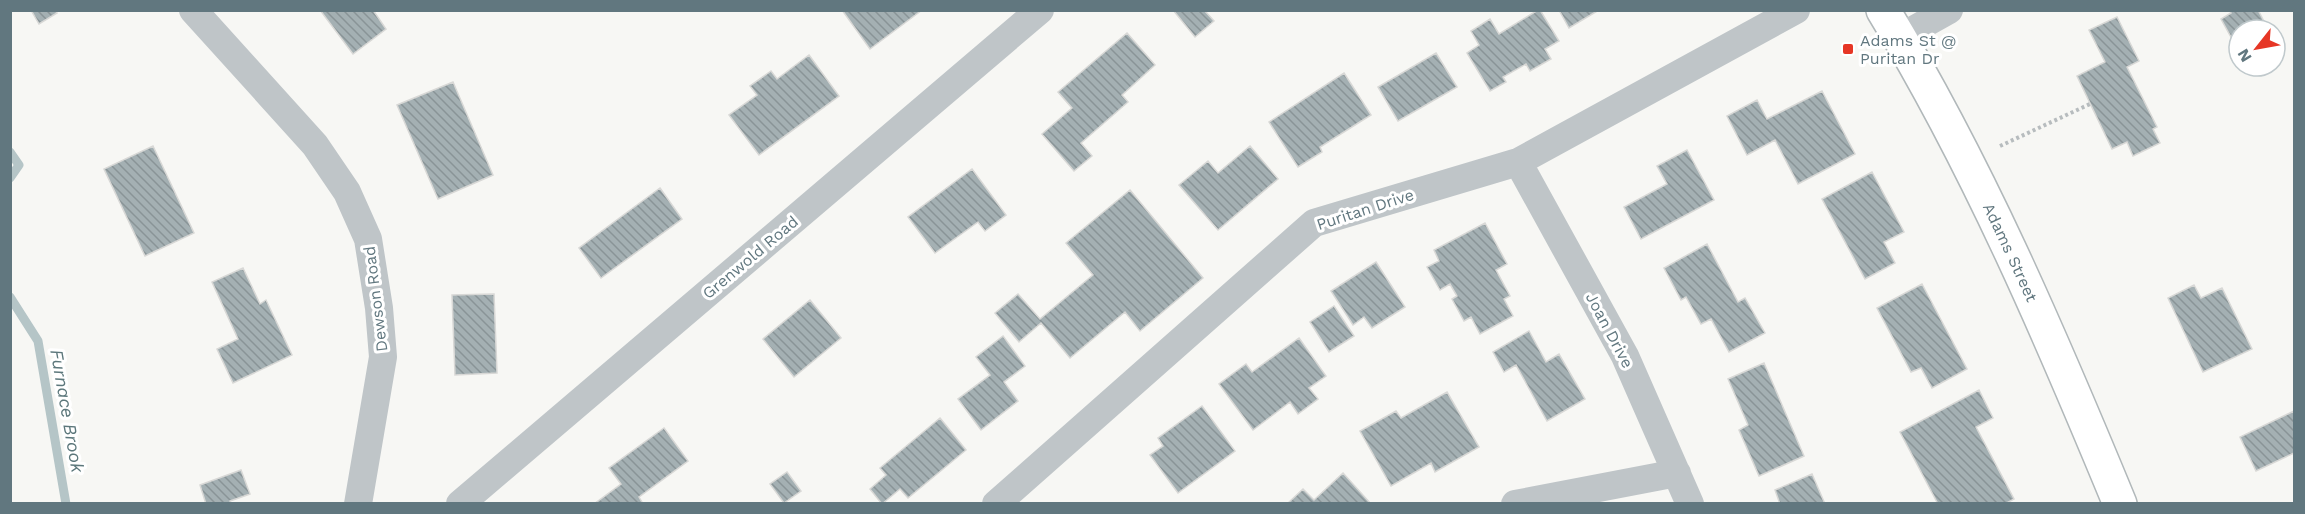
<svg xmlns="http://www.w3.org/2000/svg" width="2305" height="514" font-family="'Work Sans',sans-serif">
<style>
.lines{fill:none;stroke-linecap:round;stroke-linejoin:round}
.stream{stroke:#b5c5c7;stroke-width:9}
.building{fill:url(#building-back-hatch);stroke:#d8d8d6;stroke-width:1.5}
.primary-casing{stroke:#b1b8ba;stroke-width:36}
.path{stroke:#b7bcbe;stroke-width:4;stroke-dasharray:3 3;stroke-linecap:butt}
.street{stroke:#bfc5c8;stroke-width:28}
.primary{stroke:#fff;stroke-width:33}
.poi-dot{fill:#e63625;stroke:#fff;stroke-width:2}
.labels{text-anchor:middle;stroke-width:6;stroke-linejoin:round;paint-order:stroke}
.poi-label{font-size:16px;fill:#61777f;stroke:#fff;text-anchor:start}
.street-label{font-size:16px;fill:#61777f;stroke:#fff}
.water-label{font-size:18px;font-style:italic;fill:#5c777b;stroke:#fff}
</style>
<defs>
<pattern id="building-back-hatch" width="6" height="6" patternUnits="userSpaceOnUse" patternTransform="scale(1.5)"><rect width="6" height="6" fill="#a4b0b3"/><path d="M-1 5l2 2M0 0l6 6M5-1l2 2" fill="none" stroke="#899497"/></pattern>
</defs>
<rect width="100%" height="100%" fill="#f7f7f4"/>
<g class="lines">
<path class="stream" d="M10 152 19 165 10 178
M10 297 38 341 66 504"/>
</g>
<path class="building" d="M31 10H55L57 13 39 24Z
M320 10H373L386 29 353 54Z
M842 10H922L870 49Z
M1173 10H1204L1214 21 1195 37Z
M1538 10H1540L1559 41 1545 49 1551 59 1530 71 1526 64 1503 77 1506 82 1490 91 1467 53 1479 45 1471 31 1490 19 1499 34Z
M1559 10H1599L1569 28Z
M2229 10H2258L2268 29 2239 30V45L2236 46 2221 19 2231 13Z
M2117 17 2139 61 2127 67 2157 127 2153 129 2160 143 2133 156 2127 142 2112 149 2077 76 2105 62 2089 30Z
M1127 33 1155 65 1122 95 1128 102 1081 143 1092 156 1074 171 1042 134 1072 108 1058 92Z
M1436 53 1457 87 1398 121 1378 87Z
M809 55 839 96 759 155 729 115 757 95 750 86 771 71 777 79Z
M1344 73 1371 115 1320 147 1322 152 1298 167 1269 122Z
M453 82 493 175 438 199 397 105Z
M1822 91 1855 154 1798 184 1775 140 1747 155 1727 116 1757 100 1767 119Z
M153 146 194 233 145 256 104 169Z
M1250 146 1278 179 1218 230 1179 185 1208 161 1218 173Z
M1687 150 1714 200 1641 239 1624 207 1667 184 1657 166Z
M972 169 1006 215 985 231 978 222 935 253 908 217Z
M1872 172 1904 232 1884 242 1895 263 1865 279 1822 199Z
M660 188 682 219 601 278 579 248Z
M1130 190 1203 278 1140 331 1125 312 1070 358 1041 323 1019 342 995 313 1018 294 1040 319 1093 275 1066 243Z
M1485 223 1507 264 1496 270 1510 296 1504 299 1513 316 1480 334 1471 317 1464 321 1452 299 1457 296 1450 284 1440 290 1427 267 1439 261 1434 250Z
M1707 244 1738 302 1745 298 1765 333 1729 352 1711 319 1701 324 1686 297 1681 300 1664 268Z
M1376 262 1405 307 1372 328 1364 317 1353 325 1331 291Z
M243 268 260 304 266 300 292 355 233 383 217 349 238 339 212 282Z
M1922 284 1967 369 1932 388 1921 368 1911 372 1877 308Z
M2194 285 2201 298 2222 288 2252 349 2203 372 2168 298Z
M494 294 497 373 455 375 452 295Z
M810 300 841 338 794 377 763 339Z
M1334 306 1354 336 1329 352 1310 322Z
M1529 331 1546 362 1559 354 1585 399 1547 421 1516 365 1504 372 1493 352Z
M1003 336 1025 366 1004 382 1018 401 981 430 958 399 990 375 976 357Z
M1299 338 1326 376 1309 388 1318 399 1298 414 1290 402 1253 430 1219 384 1246 364 1252 372Z
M1764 363 1804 456 1759 476 1739 430 1748 425 1728 379Z
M1979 390 1993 418 1976 427 2014 499 2005 504H1938L1900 432Z
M1447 392 1479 447 1435 472 1431 463 1391 486 1360 431 1396 411 1401 418Z
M1202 406 1235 451 1178 493 1150 455 1163 446 1158 438Z
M2294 411V453L2256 471 2240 437Z
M940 418 966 450 908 498 900 489 882 504 870 489 886 475 880 468Z
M664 428 688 461 639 497 643 504H594L621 484 609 468Z
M241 470 250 494 230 501 231 504H206L200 485Z
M787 472 801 491 784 503 770 484Z
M1343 473 1371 504H1287L1303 489 1314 500Z
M1812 474 1825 504H1780L1775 490Z"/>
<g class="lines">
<defs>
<g id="primary">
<path id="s1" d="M1883 10C1977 164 2051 337 2120 504"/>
</g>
</defs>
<use href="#primary" class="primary-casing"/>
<path class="path" d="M2000 146 2090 104"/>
<path class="street" d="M193 10 315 145 347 192 368 239 379 308 383 357 358 504
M1899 38 1949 10
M1518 162 1625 356 1690 504
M460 504 1040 10
M996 504 1314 223 1518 162 1796 10
M1515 504 1677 473"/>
<use href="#primary" class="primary"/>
</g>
<rect class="poi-dot" x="1842" y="43" width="12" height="12" rx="3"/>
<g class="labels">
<g class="poi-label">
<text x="1860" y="46">Adams St @<tspan x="1860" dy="18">Puritan Dr</tspan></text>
</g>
<g class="street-label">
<text transform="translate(1365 209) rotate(-18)" y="6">Puritan Drive</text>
<text dy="6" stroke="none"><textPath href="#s1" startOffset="274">Adams Street</textPath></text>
<text transform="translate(750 257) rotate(-40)" y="6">Grenwold Road</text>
<text transform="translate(375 299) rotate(-97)" y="6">Dewson Road</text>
<text transform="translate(1610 330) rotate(62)" y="6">Joan Drive</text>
</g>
<g class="water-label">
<text transform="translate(67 411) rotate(80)" y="6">Furnace Brook</text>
</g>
</g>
<rect width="2305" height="514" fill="none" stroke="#61777f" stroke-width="24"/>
<g transform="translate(2257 48) rotate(239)"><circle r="28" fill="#ffffff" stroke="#c0c9cc" stroke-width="1.5"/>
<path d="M0-4.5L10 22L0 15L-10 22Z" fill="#e63625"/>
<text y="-9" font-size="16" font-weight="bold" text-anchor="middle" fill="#61777f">N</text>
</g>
</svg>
